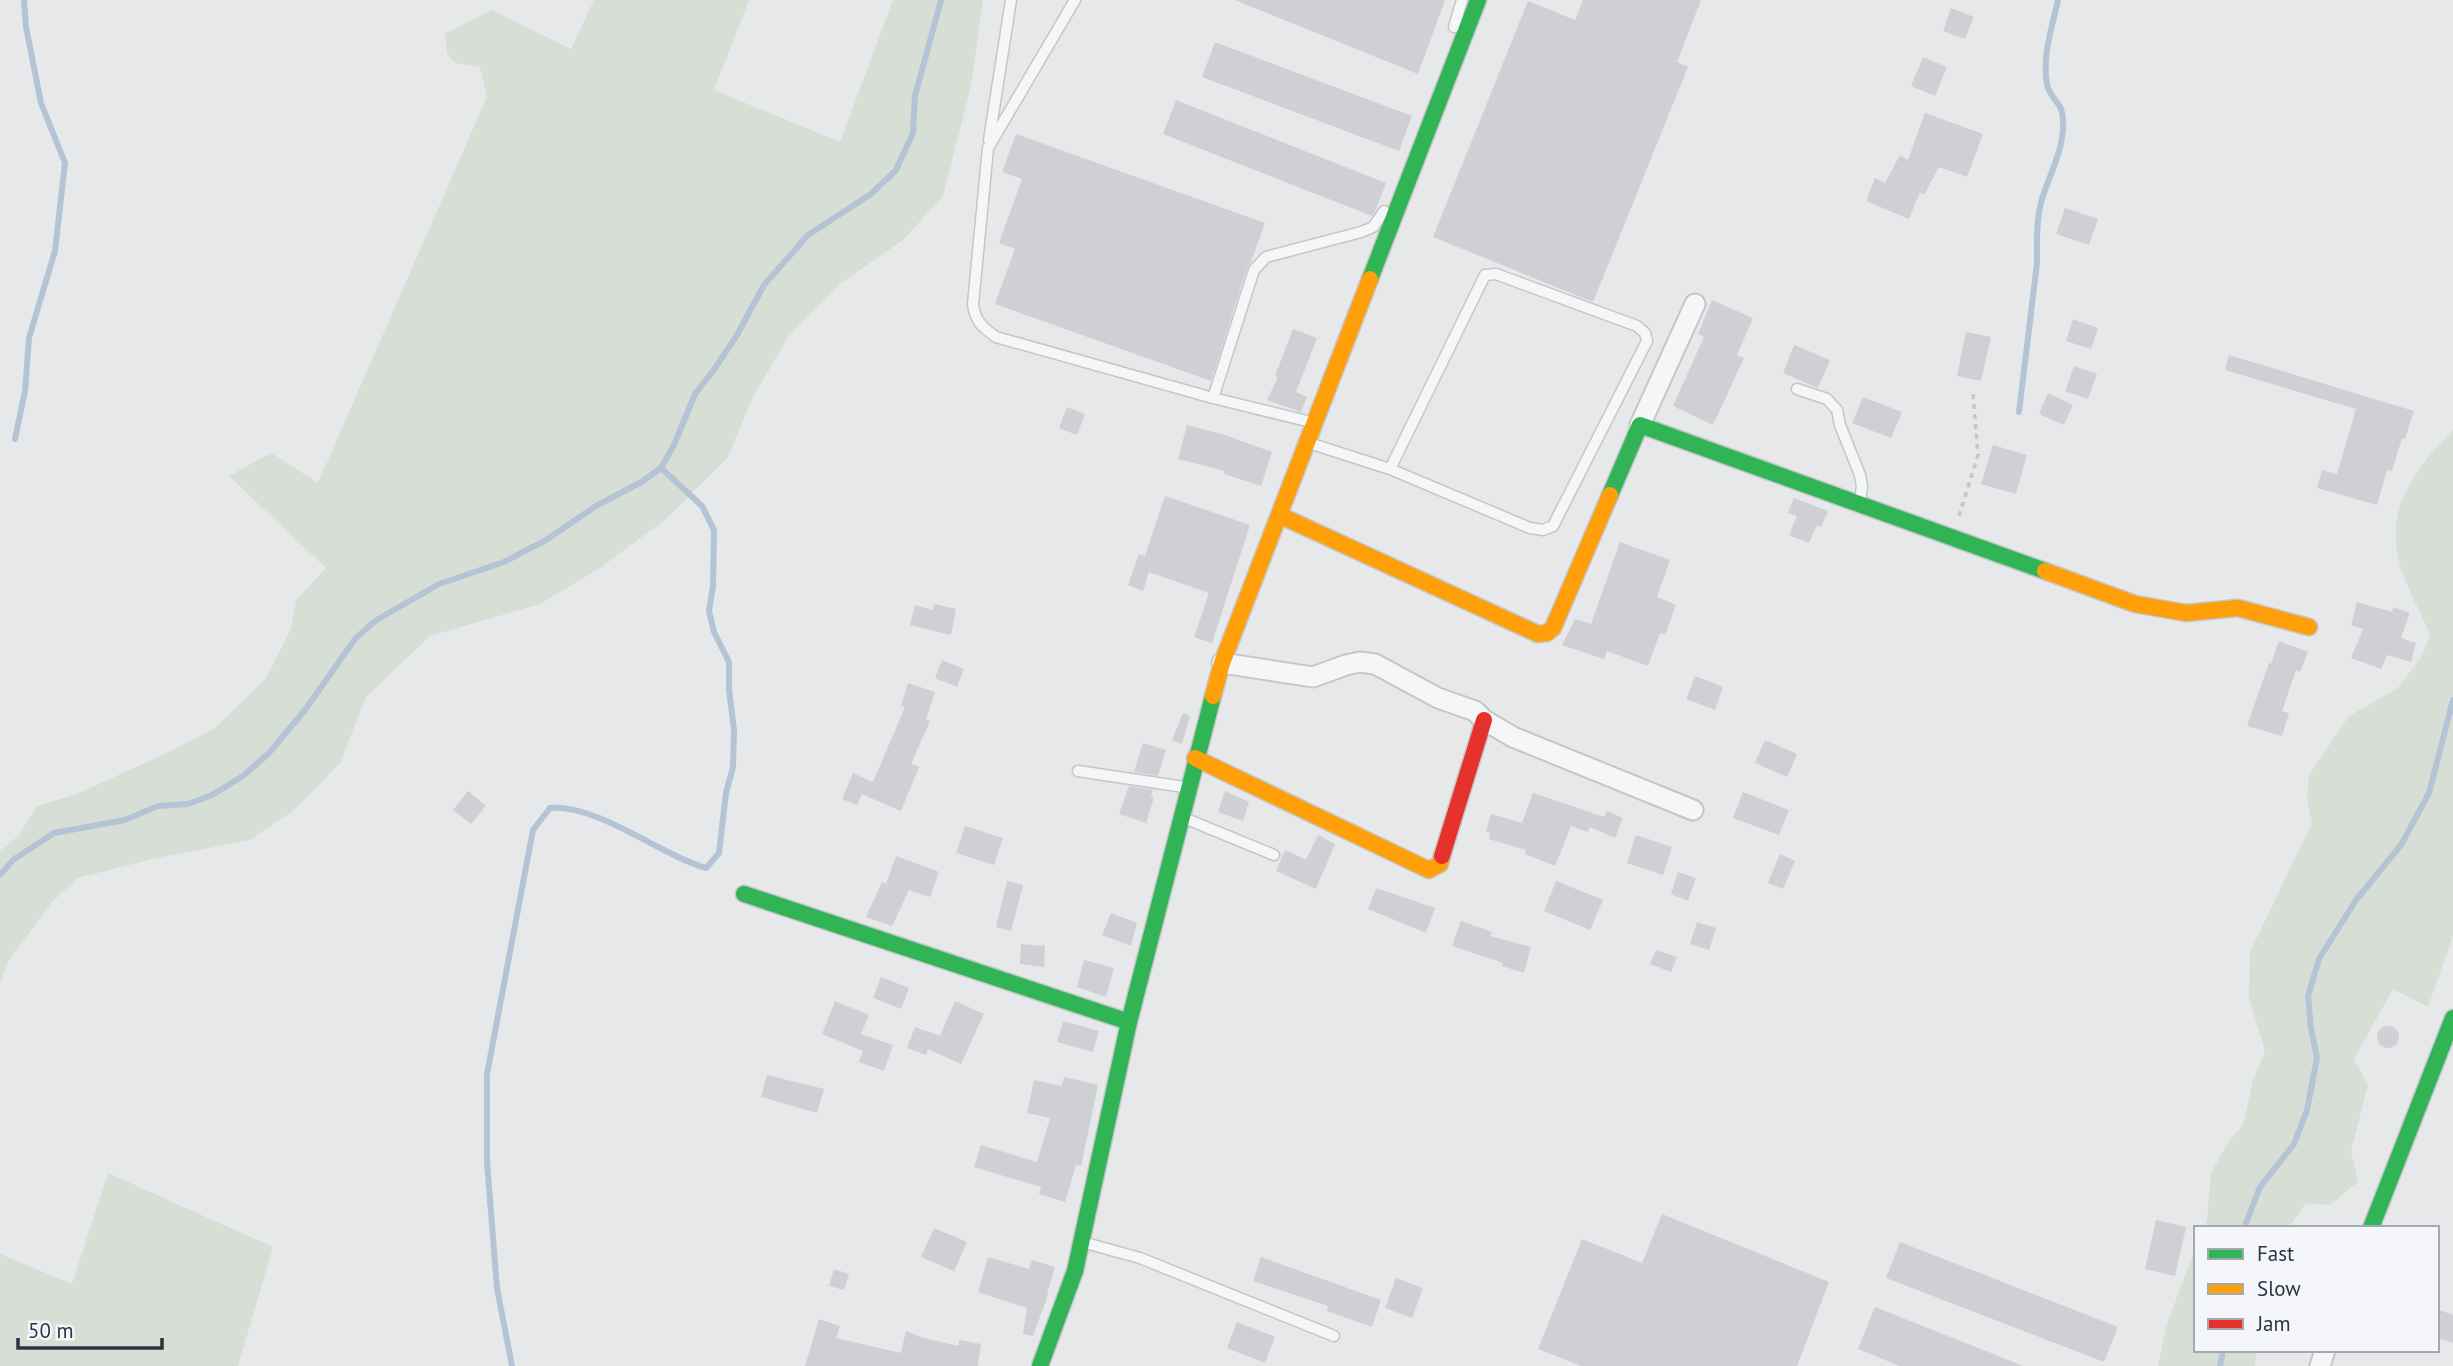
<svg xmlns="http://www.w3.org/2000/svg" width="2453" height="1366" font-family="'PT Sans',sans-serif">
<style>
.green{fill:#d6ded6}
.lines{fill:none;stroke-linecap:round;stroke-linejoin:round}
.stream{stroke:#b4c4d5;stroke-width:6}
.building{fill:#ced0d3}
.lane-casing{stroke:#c4c6c8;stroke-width:13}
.street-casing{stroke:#c4c6c8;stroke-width:23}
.fast-casing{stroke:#c4c6c8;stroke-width:19}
.slow-casing{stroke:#c4c6c8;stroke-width:19}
.jam-casing{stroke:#c4c6c8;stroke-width:19}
.path{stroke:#c5c6ca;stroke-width:3.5;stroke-dasharray:5 5;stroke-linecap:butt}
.lane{stroke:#f5f6f7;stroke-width:10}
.street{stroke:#f5f6f7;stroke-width:19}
.fast{stroke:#30b455;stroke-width:16}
.slow{stroke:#ff9f0a;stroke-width:16}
.jam{stroke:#e5322d;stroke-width:16}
</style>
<rect width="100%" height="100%" fill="#e6e8ea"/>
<path class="green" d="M594 0H749L714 90 840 142 893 0H983L971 86 943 196 903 240 841 283 789 336 753 397 728 457 666 519 600 568 540 604 430 636 366 697 340 763 294 810 250 840 157 858 78 878 52 902 8 961 0 984V852L19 835 37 806 77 794 169 752 215 728 266 678 291 629 296 600 326 568 229 476 271 453 318 483 487 97 480 67 455 63 447 53 445 34 492 10 571 49Z
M2453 430V936L2428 1007 2393 989 2354 1059 2368 1085 2351 1151 2358 1182 2330 1205 2306 1203 2288 1228H2204L2207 1220 2211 1173 2229 1141 2243 1125 2253 1081 2265 1051 2249 998 2250 952 2312 823 2307 799 2309 775 2349 716 2398 688 2422 656 2430 635C2421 612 2407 589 2400 565 2384 508 2415 469 2453 430Z
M108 1173 273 1247 238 1366H0V1254L72 1284Z
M2196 1246V1350H2256L2255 1366H2158L2166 1327Z"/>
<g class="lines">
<path class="stream" d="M2019 412 2037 263C2037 243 2036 219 2042 199 2049 176 2062 153 2063 128 2065 100 2051 103 2047 84 2042 55 2052 28 2058 0
M15 439 25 391 29 338 55 251 65 163 41 103 26 27 24 0
M0 875 13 860 54 833 125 820 158 806 188 804 212 795 243 776 268 754 305 710 355 639 375 621 439 584 504 562 546 540 596 506 643 481 661 468 674 445 695 394 713 371 737 335 764 285 808 235 871 194 896 170 913 133 915 96 941 0
M2244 1228 2260 1187 2294 1144 2307 1110 2317 1058 2311 1028 2308 996 2319 959 2356 900 2401 845 2429 793 2453 700
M512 1366 497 1288 487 1162V1074L533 830 550 808C600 805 658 854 706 868L719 853 726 793 733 767 734 730 729 689V662L714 632 709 611 713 586 714 530 702 506 661 468
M2220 1366 2223 1350"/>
</g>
<path class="building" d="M1235 0H1445L1418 74Z
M1583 0H1701L1677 62 1688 67 1593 302 1433 237 1528 1 1575 20Z
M1951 8 1974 17 1965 39 1943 31Z
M1215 42 1412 116 1399 151 1202 77Z
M1923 57 1947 67 1935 96 1911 86Z
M1176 100 1386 183 1376 209 1372 216 1163 134Z
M1925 113 1983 134 1967 177 1939 167 1924 195 1920 192 1909 219 1866 201 1875 178 1885 183 1900 155 1908 160Z
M1016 134 1265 223 1251 262 1247 268 1211 381 995 304 1015 249 999 243 1022 179 1002 172Z
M2065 208 2098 219 2089 245 2056 234Z
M1712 300 1753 318 1737 355 1744 358 1713 425 1673 406 1704 337 1698 334Z
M2073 319 2098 328 2091 349 2066 341Z
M1293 329 1317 338 1296 392 1307 397 1301 412 1267 400 1278 377 1275 376Z
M1966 332 1991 337 1981 381 1957 376Z
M1794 345 1830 360 1818 388 1783 373Z
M2229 355 2414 411 2405 439 2402 438 2392 471 2387 470 2377 505 2317 488 2322 470 2337 474 2356 409 2225 370Z
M2074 366 2097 374 2088 399 2065 391Z
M2048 393 2073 405 2064 425 2039 414Z
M1863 397 1902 412 1891 438 1852 423Z
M1067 407 1085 414 1077 435 1059 428Z
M1187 425 1225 435 1272 452 1261 486 1224 474 1225 471 1178 459Z
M1993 445 2027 455 2016 494 1981 484Z
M1165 496 1250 525 1212 643 1194 637 1209 593 1149 572 1143 591 1128 585 1139 554 1145 556Z
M1794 498 1828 511 1821 527 1817 525 1809 543 1789 535 1797 516 1788 513Z
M1620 542 1670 560 1657 597 1676 605 1665 635 1660 633 1648 666 1607 651 1604 659 1562 645 1575 619 1591 624Z
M2357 602 2392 612 2393 607 2410 613 2401 638 2416 643 2411 662 2387 655 2381 669 2351 658 2363 629 2351 625Z
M934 604 956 609 951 635 910 625 915 605 933 610Z
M2279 641 2308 652 2300 672 2296 670 2282 711 2289 713 2282 736 2247 726 2269 663 2271 664Z
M942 660 964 669 957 687 935 678Z
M1695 676 1723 687 1715 710 1686 699Z
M908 683 935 692 926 719 930 721 911 764 919 767 901 811 862 794 857 805 842 799 853 773 873 782 905 707 901 706Z
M1183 713 1190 716 1182 744 1172 740Z
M1765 740 1797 754 1787 777 1755 763Z
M1143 743 1166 750 1158 776 1134 772Z
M1129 786 1153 790 1151 797H1154L1146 823 1119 814Z
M468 791 486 806 471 824 453 810Z
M1225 791 1249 802 1243 821 1218 812Z
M1743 792 1789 810 1779 835 1733 818Z
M1533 793 1604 817 1607 811 1623 818 1615 838 1590 827 1588 832 1571 826 1555 866 1525 854 1526 850 1489 839 1490 833 1486 831 1491 814 1522 823Z
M965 826 1003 838 994 865 956 853Z
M1318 835 1335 844 1316 889 1276 871 1285 850 1306 860Z
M1636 835 1672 847 1663 875 1627 863Z
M1780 854 1795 861 1783 889 1768 883Z
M896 856 939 872 930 897 909 890 892 926 866 917 882 882 886 884Z
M1678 872 1696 878 1688 901 1671 894Z
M1007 881 1023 885 1011 931 996 927Z
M1556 881 1603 900 1590 930 1544 911Z
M1376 888 1435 908 1426 933 1368 909Z
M1111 913 1137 923 1131 946 1102 935Z
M1461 921 1492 932 1490 936 1531 947 1524 973 1502 966 1503 963 1452 946Z
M1697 922 1716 928 1709 950 1690 944Z
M1021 944 1045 946 1044 967 1020 964Z
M1656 950 1677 957 1671 972 1650 964Z
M1084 960 1114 968 1106 997 1077 987Z
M881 977 909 988 901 1009 873 998Z
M835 1001 869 1015 861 1034 893 1045 884 1071 859 1062 863 1051 822 1034Z
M955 1001 984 1014 961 1064 928 1049 926 1055 907 1048 915 1027 940 1036Z
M1063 1021 1099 1031 1093 1052 1057 1042Z
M2377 1037a11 11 0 1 1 22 0a11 11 0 1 1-22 0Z
M767 1075 824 1089 817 1113 761 1097Z
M1064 1077 1098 1085 1081 1166 1076 1165 1065 1202 1039 1194 1041 1187 974 1167 981 1145 1037 1162 1050 1118 1027 1113 1034 1080 1062 1086Z
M1662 1214 1829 1282 1797 1366H1581L1538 1349 1582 1239 1642 1263Z
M2156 1220 2186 1227 2175 1276 2145 1269Z
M934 1228 967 1242 954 1271 921 1257Z
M1900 1242 2118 1327 2104 1362 1886 1278Z
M988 1257 1029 1269 1032 1260 1055 1267 1047 1294 1048 1295 1033 1336 1023 1334 1027 1308 978 1292Z
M1261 1257 1381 1300 1372 1327 1327 1311 1328 1306 1253 1281Z
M834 1269 849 1274 844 1290 829 1286Z
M1396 1278 1423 1288 1412 1318 1385 1308Z
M1875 1307 2021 1365V1366H1900L1858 1349Z
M2437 1309 2453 1315V1343L2437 1337Z
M819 1319 840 1326 836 1338 901 1353 906 1331 924 1338 959 1346V1340L981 1344 978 1366H805Z
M1237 1322 1275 1337 1265 1363 1227 1348Z"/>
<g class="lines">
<defs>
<path id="lane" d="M1075 0 988 148 973 304C975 321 982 327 996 337L1213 398 1311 422
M1454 27 1462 0
M989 140 1011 0
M1797 389 1827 399 1837 410 1840 425 1860 475 1862 486 1860 501
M1213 398 1254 270 1266 257 1361 232 1373 227 1384 211
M1309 443 1390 469 1530 528 1543 530 1553 526 1647 341 1645 333 1637 326 1496 274 1485 275 1390 469
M1078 771 1184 787
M1184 818 1274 855
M1082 1242 1140 1258 1334 1336"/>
<path id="street" d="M1640 425 1695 304
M1222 663 1313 677 1346 665 1360 662 1375 664 1438 698 1475 711 1484 720 1513 737 1693 810
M2320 1366 2325 1350"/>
<path id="fast" d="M1370 279 1478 0
M1610 495 1640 425 2045 571
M744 894 1129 1022
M2371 1228 2453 1018
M1040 1366 1075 1271 1129 1022 1213 696"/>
<path id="slow" d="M1279 515 1538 634 1547 633 1553 628 1610 495
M2045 571 2135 604 2186 613 2238 608 2309 627
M1213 696 1222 663 1370 279
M1195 758 1429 870 1440 864 1442 856"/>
<path id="jam" d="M1442 856 1484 720"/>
</defs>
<use href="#lane" class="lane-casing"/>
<use href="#street" class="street-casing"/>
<use href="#fast" class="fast-casing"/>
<use href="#slow" class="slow-casing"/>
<use href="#jam" class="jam-casing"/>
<path class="path" d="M1959 516 1978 455 1973 394"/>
<use href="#lane" class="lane"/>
<use href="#street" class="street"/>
<use href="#fast" class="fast"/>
<use href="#slow" class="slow"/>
<use href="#jam" class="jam"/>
</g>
<rect x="2194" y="1226" width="245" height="126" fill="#f4f6f9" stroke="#a4a8b1" stroke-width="2"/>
<rect x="2208" y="1249" width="35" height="10" fill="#30b455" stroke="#a4a8b1" stroke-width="2"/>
<text x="2257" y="1261" font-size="21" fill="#2b3445">Fast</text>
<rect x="2208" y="1284" width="35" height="10" fill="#ff9f0a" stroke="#a4a8b1" stroke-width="2"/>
<text x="2257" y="1296" font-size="21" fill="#2b3445">Slow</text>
<rect x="2208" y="1319" width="35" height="10" fill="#e5322d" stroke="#a4a8b1" stroke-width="2"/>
<text x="2257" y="1331" font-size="21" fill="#2b3445">Jam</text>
<path d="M18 1338v10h144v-10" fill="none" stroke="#2b3445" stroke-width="3.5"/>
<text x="28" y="1338" font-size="21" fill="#2b3445" stroke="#f4f6f9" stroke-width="5" paint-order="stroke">50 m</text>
</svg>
